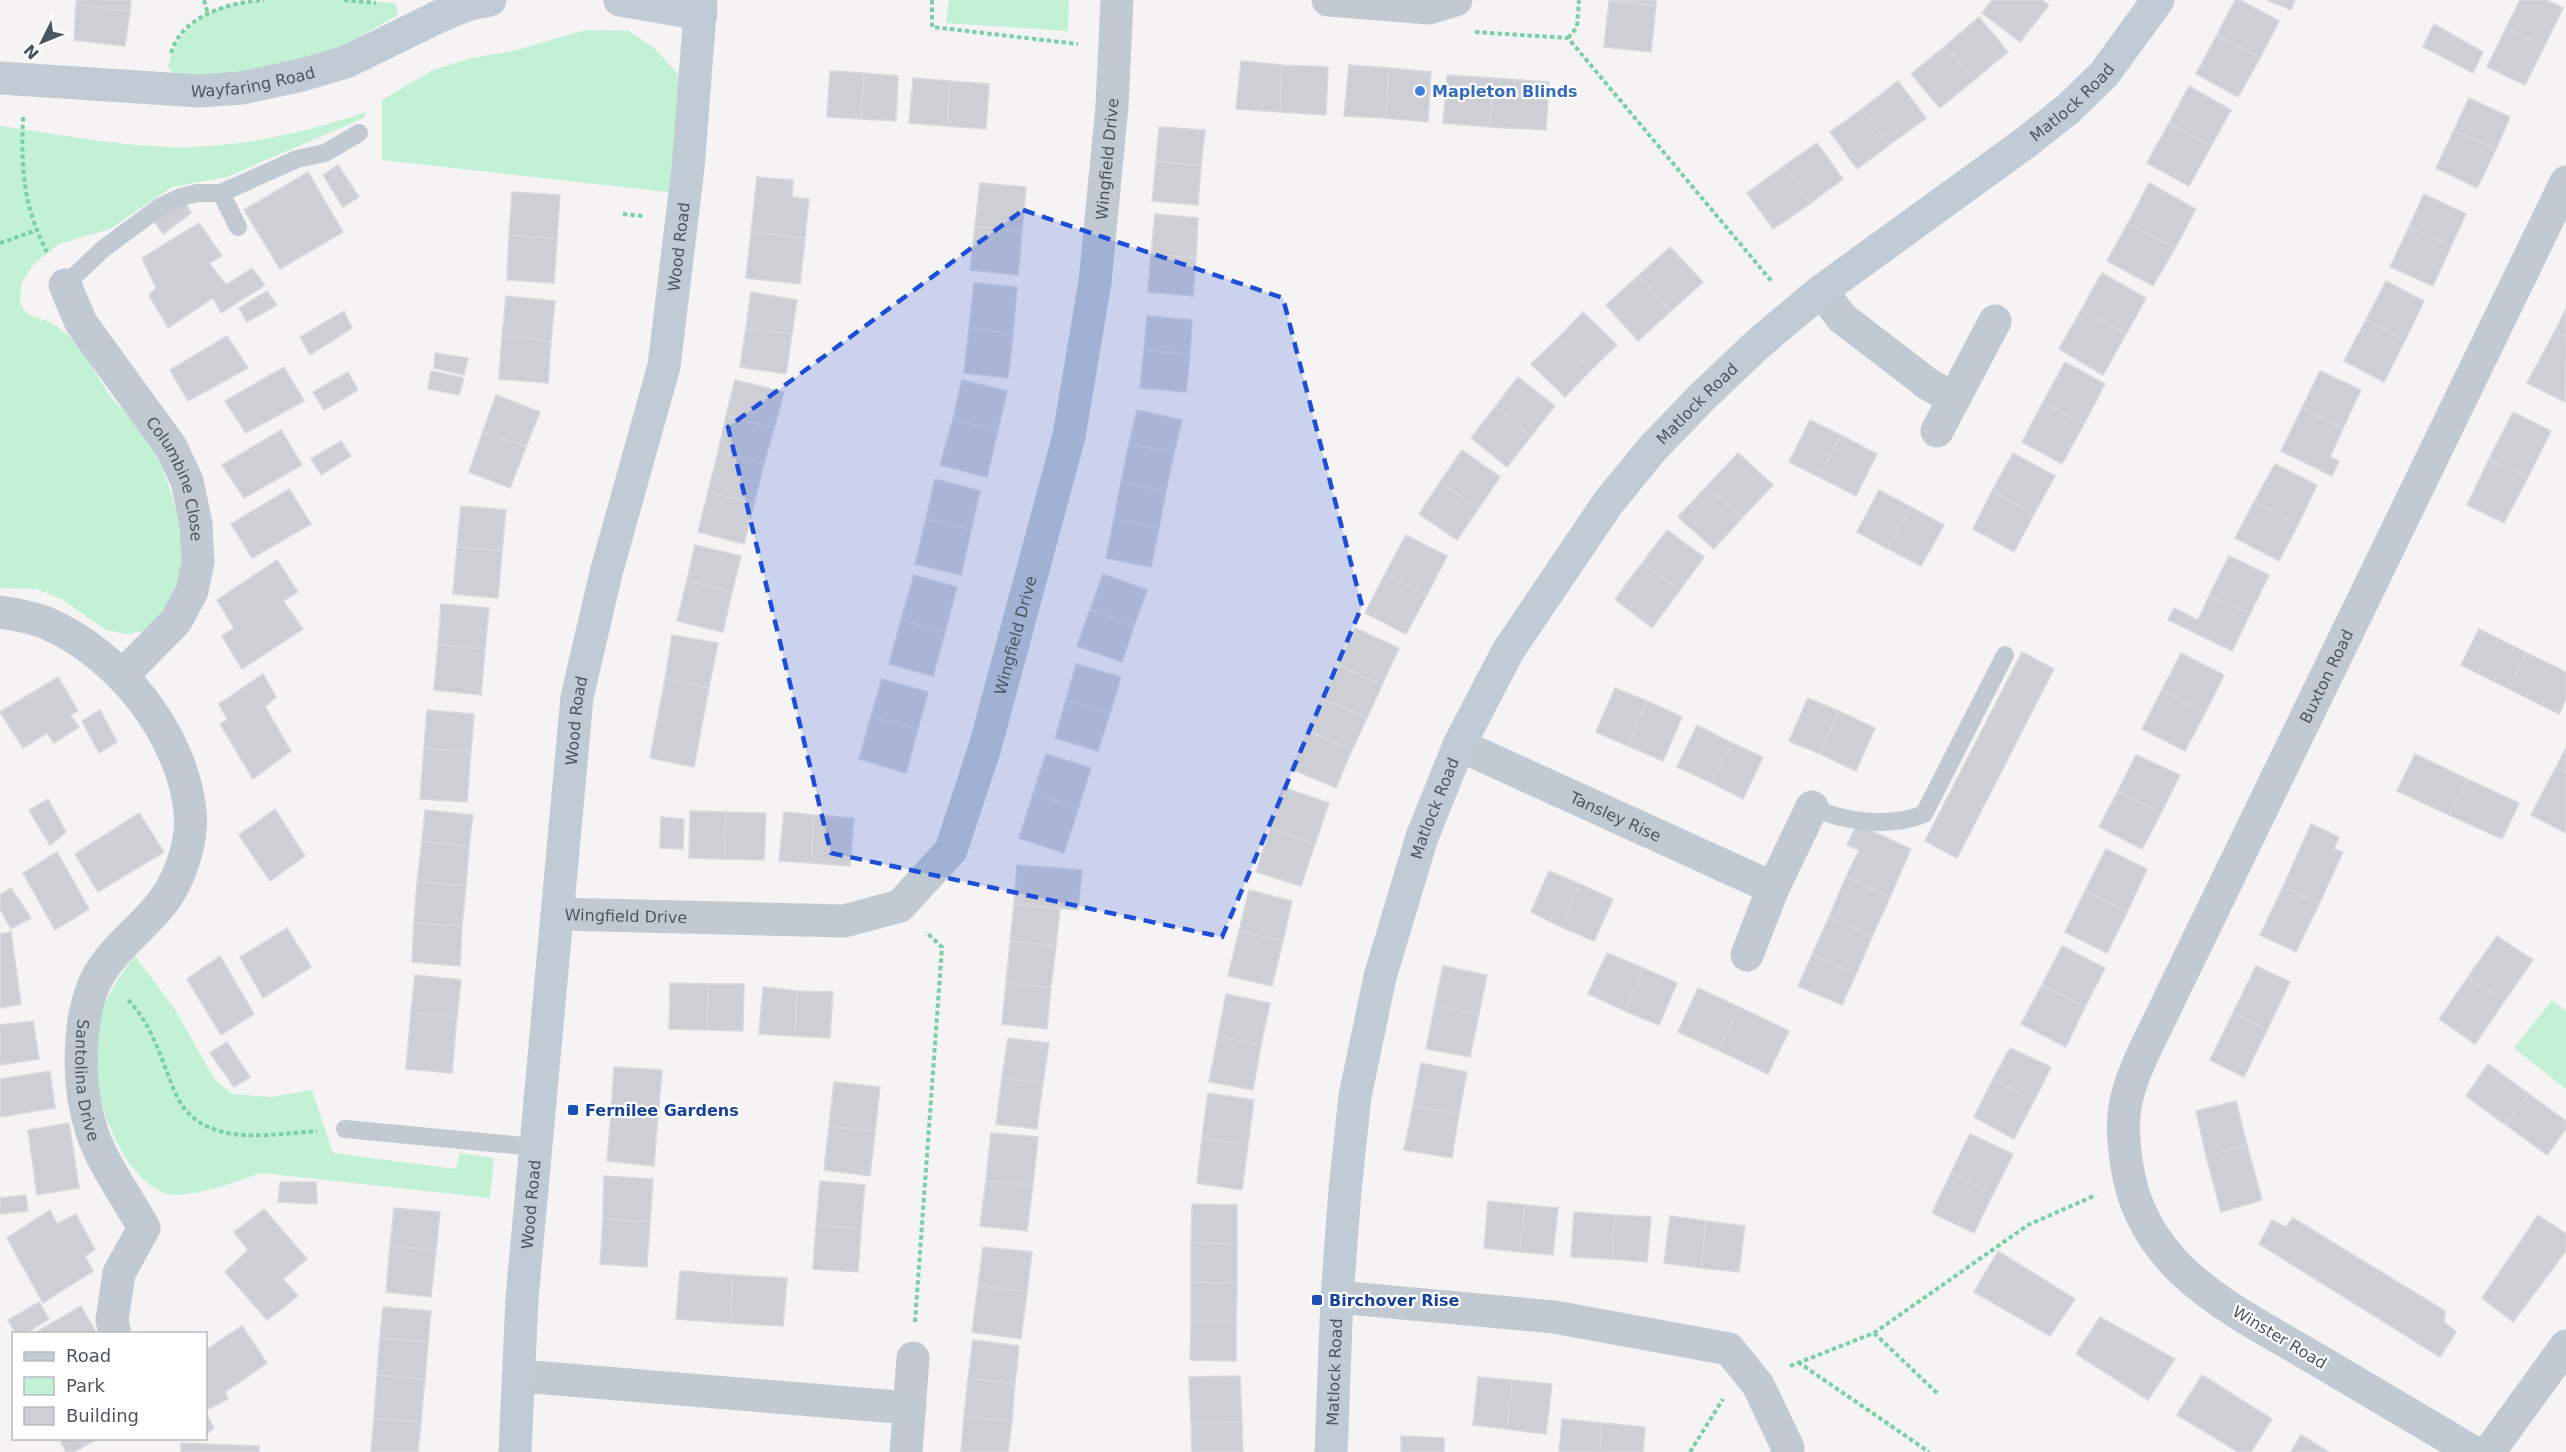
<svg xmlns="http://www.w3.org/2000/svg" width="2566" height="1452" font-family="'DejaVu Sans',sans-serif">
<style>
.green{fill:#c3f1d5}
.building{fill:#cdcfd5;stroke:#d7d9de;stroke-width:1.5}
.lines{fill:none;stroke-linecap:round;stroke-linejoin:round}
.path{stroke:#7ad0a6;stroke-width:4;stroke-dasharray:4.5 3;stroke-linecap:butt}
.lane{stroke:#c1cad2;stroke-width:18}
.street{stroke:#c1cad2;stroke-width:33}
.secondary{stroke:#c1cbd6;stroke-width:33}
.marked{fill:#1d4ed8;fill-opacity:0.2;stroke:#1d4ed8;stroke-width:4.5;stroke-dasharray:12 8;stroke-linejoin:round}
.shop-dot{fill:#3f7fe0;stroke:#fff;stroke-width:2}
.transit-dot{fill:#1a4fb4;stroke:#fff;stroke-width:2}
.labels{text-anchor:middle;stroke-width:4.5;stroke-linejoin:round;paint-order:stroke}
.street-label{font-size:16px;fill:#4a5661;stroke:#fff}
.shop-label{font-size:16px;font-weight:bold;fill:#366cbe;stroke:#fff;text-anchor:start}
.transit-label{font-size:16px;font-weight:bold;fill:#164399;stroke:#fff;text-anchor:start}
</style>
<rect width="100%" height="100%" fill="#f5f3f3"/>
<path class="green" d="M264 0H344L396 3 398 15 345 45 289 67 179 80 168 67C179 19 218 3 264 0Z
M949 0H1069L1068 31 946 23Z
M586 30 629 31 654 48 678 74 681 111 676 193 382 160V100L433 70 472 58 513 51Z
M366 112 364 118 227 177 172 187 110 229 59 244 34 264 21 284 20 302 26 313C34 317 43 319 51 323 83 340 94 375 114 401 120 408 128 413 134 420 150 438 161 462 168 484 189 545 190 578 149 630L127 634 106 630 63 600 37 589 0 588V126C60 134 132 149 191 147 252 145 309 131 366 112Z
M135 956 174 1008 215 1080 232 1094 272 1097 312 1090 333 1153 456 1169 460 1153 494 1158 490 1198 261 1173C239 1181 186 1201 164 1193 143 1185 127 1162 118 1144 95 1101 86 1043 108 998 115 983 125 969 135 956Z
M2552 1000 2566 1011V1089L2514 1048Z"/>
<path class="building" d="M77 0H131L130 12 76 4Z
M1609 0H1656V5Z
M1992 0H2042L2049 5 2020 42 1982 13Z
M2235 0H2240L2279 21 2260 58 2217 35Z
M2267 0H2295L2291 10Z
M2520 0H2547L2563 8 2544 47 2506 28Z
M1609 1 1656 5 1651 52 1604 47Z
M76 4 130 12 125 46 74 40Z
M1979 17 2008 52 1974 80 1945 46Z
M2434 24 2483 52 2473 73 2423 47Z
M2506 28 2544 47 2525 85 2487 67Z
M2217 35 2260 58 2238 97 2196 74Z
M1945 46 1974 80 1940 108 1911 74Z
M1241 61 1282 65 1280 112 1236 109Z
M1282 65 1328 67 1326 115 1280 112Z
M1349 65 1389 68 1385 118 1344 116Z
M1389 68 1431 72 1428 122 1385 118Z
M830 71 864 73 861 119 827 117Z
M864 73 898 76 896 121 861 119Z
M1447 75 1493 78 1489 127 1443 123Z
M913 78 950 81 947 126 909 123Z
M1493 78 1549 82 1546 130 1489 127Z
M950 81 989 84 986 129 947 126Z
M1898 81 1926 118 1889 145 1862 109Z
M2189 86 2231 110 2211 146 2169 123Z
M2469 98 2510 117 2496 149 2454 130Z
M1862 109 1889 145 1857 169 1830 132Z
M2169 123 2211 146 2189 186 2147 163Z
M1159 127 1205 130 1201 166 1156 161Z
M2454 130 2496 149 2477 188 2436 168Z
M1817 143 1843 179 1811 203 1784 166Z
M1156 161 1201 166 1198 205 1152 201Z
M338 165 359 197 343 207 323 175Z
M1784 166 1811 203 1773 229 1747 193Z
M308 172 343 232 280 269 244 210Z
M757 177 793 180 792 197 809 199 805 238 751 232Z
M980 183 1026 187 1022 232 975 226Z
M2149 183 2196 209 2175 248 2128 223Z
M512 192 560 195 557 239 509 235Z
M2424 194 2466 214 2451 246 2409 227Z
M184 199 191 213 163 234 153 220Z
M1155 214 1198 218 1196 258 1151 254Z
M199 223 222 256 209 263 226 285 252 268 265 285 221 313 213 298 168 328 149 295 156 288 142 258Z
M2128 223 2175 248 2153 286 2107 261Z
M975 226 1022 232 1018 275 970 270Z
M2409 227 2451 246 2433 286 2390 267Z
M751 232 805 238 800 284 746 278Z
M509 235 557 239 554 283 507 280Z
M1670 247 1703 282 1671 311 1638 276Z
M1151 254 1196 258 1193 296 1148 292Z
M2102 273 2146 298 2126 334 2081 310Z
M1638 276 1671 311 1638 341 1606 305Z
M2386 281 2424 301 2405 340 2366 320Z
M974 283 1017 287 1013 334 969 328Z
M267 291 277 305 247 322 239 308Z
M751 292 797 300 792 334 746 328Z
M506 296 555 301 551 341 502 336Z
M2566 309V337L2555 331Z
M2081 310 2126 334 2103 375 2059 349Z
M344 311 352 328 310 355 300 337Z
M1583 312 1617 345 1591 370 1558 338Z
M1147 316 1192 320 1190 354 1144 350Z
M2366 320 2405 340 2384 382 2344 361Z
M746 328 792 334 786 374 740 367Z
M969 328 1013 334 1008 378 964 373Z
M2555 331 2566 337 2565 402 2527 383Z
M227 336 248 368 188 401 170 370Z
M502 336 551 341 548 383 499 379Z
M1558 338 1591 370 1565 397 1531 364Z
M1144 350 1190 354 1186 392 1140 388Z
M435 353 468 358 464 375 434 368Z
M2065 362 2105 384 2084 424 2043 402Z
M284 367 304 401 246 433 225 401Z
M431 371 464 378 459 395 428 389Z
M2320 371 2361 390 2343 428 2302 408Z
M348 372 358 390 324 410 313 392Z
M1518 377 1555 406 1531 436 1495 407Z
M735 380 784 392 774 428 726 416Z
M962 380 1007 391 998 430 953 419Z
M496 395 540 412 526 447 483 431Z
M2043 402 2084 424 2062 464 2022 442Z
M1495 407 1531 436 1507 467 1471 438Z
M2302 408 2343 428 2330 457 2339 461 2332 476 2281 451Z
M1137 410 1182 420 1174 453 1129 444Z
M2513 412 2551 431 2528 477 2489 459Z
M726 416 774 428 764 464 718 452Z
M953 419 998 430 987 477 940 465Z
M1810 420 1841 435 1819 477 1789 462Z
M281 430 302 465 244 498 222 465Z
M483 431 526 447 510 488 469 472Z
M1841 435 1877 454 1856 496 1819 477Z
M341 441 351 456 321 475 311 459Z
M1129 444 1174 453 1166 491 1121 482Z
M1462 450 1500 477 1479 508 1440 482Z
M718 452 764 464 754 504 708 492Z
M1738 453 1773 485 1742 518 1707 486Z
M2013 453 2055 476 2034 514 1992 491Z
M2489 459 2528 477 2504 523 2467 505Z
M2275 464 2317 485 2298 525 2254 502Z
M935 479 980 491 971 530 926 519Z
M1121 482 1166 491 1159 528 1114 519Z
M1440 482 1479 508 1457 540 1419 514Z
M1707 486 1742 518 1714 549 1678 517Z
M289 489 311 524 252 558 231 524Z
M1879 490 1911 507 1888 549 1857 532Z
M1992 491 2034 514 2014 552 1973 529Z
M708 492 754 504 744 544 698 532Z
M2254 502 2298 525 2279 561 2235 538Z
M461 506 506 510 502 551 457 547Z
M1911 507 1944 525 1921 566 1888 549Z
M926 519 971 530 961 575 915 564Z
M1114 519 1159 528 1151 567 1106 558Z
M1667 530 1704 557 1680 590 1642 563Z
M1406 535 1447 556 1427 595 1385 574Z
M695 545 741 556 732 592 687 580Z
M457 547 502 551 498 598 453 594Z
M2229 556 2269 575 2250 614 2209 596Z
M277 560 298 592 283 601 303 629 242 669 222 636 234 628 217 600Z
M1642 563 1680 590 1652 628 1615 599Z
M1103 574 1147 590 1134 626 1090 610Z
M1385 574 1427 595 1406 634 1365 613Z
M914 575 957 587 945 632 901 620Z
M687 580 732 592 723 632 677 621Z
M2209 596 2250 614 2232 651 2168 620 2174 608 2198 620Z
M441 604 489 608 485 649 438 645Z
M1090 610 1134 626 1122 662 1077 646Z
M901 620 945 632 933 676 889 664Z
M1355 628 1399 648 1382 685 1338 665Z
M2479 629 2527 653 2509 689 2461 665Z
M672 635 718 643 709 688 665 679Z
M438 645 485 649 481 695 434 690Z
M2022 652 2054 669 1957 858 1925 841Z
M2181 653 2224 675 2205 713 2162 690Z
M2527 653 2566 672V699L2559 714 2509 689Z
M1076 664 1121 677 1110 713 1066 700Z
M1338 665 1382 685 1367 718 1323 699Z
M263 674 276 697 265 707 291 751 253 779 220 724 227 719 219 704Z
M58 677 78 711 70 715 79 727 54 743 47 733 23 748 0 712Z
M665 679 709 688 694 767 650 758Z
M882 679 928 692 918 729 871 716Z
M1615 688 1647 701 1628 746 1596 732Z
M2162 690 2205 713 2185 751 2142 729Z
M1808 698 1839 711 1820 754 1789 741Z
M1323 699 1367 718 1352 750 1309 731Z
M1066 700 1110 713 1098 751 1055 738Z
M1647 701 1682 717 1663 761 1628 746Z
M100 710 117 742 99 753 82 721Z
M427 710 474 714 471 752 424 748Z
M1839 711 1875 728 1856 771 1820 754Z
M871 716 918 729 906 773 859 759Z
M1697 725 1732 743 1712 783 1677 767Z
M1309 731 1352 750 1336 788 1292 769Z
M1732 743 1763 757 1743 799 1712 783Z
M424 748 471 752 467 802 420 799Z
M2566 748V772L2556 767Z
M1046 754 1091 768 1078 809 1033 794Z
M2415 754 2467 779 2449 815 2397 791Z
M2136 755 2180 775 2161 813 2118 791Z
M2556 767 2566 772V833L2531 815Z
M2467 779 2519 803 2502 839 2449 815Z
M1283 787 1329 803 1315 844 1270 828Z
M2118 791 2161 813 2142 849 2099 827Z
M1033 794 1078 809 1064 853 1019 838Z
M48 799 66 832 50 845 29 810Z
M275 809 305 856 270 881 239 835Z
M425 810 473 815 469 846 422 841Z
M690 811 726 812 725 859 689 858Z
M726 812 766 813 764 860 725 859Z
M784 812 814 815 811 863 779 861Z
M139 813 164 852 98 892 75 854Z
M814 815 854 818 850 866 811 863Z
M661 817 684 819 683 849 660 848Z
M1857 824 1911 849 1890 897 1846 877 1859 850 1847 845Z
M2311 824 2339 837 2334 849 2343 852 2319 904 2283 887Z
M1270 828 1315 844 1301 886 1256 872Z
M422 841 469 846 466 886 417 882Z
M2106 849 2147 869 2127 912 2085 891Z
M57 852 89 909 55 930 23 873Z
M1017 865 1082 870 1078 910 1014 904Z
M1549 871 1580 884 1561 927 1531 912Z
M1846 877 1890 897 1872 937 1829 917Z
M417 882 466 886 462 926 414 923Z
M1580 884 1613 899 1594 941 1561 927Z
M2283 887 2319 904 2296 952 2260 935Z
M11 888 31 918 11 929 0 909V895Z
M1249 890 1292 901 1283 941 1239 931Z
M2085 891 2127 912 2107 953 2065 932Z
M1014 904 1060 909 1056 946 1010 941Z
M1829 917 1872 937 1856 974 1812 955Z
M414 923 462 926 460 966 412 962Z
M287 928 311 967 263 998 240 957Z
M1239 931 1283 941 1272 986 1228 976Z
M11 932 21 1004 0 1008V934Z
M2497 936 2533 960 2504 1002 2468 977Z
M1010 941 1056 946 1051 987 1006 983Z
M2062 946 2105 968 2085 1007 2042 985Z
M1607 953 1643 968 1625 1011 1588 994Z
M1812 955 1856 974 1842 1005 1798 986Z
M220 956 254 1014 221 1035 187 979Z
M1443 966 1487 975 1479 1014 1435 1005Z
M2256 966 2290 982 2267 1030 2233 1013Z
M1643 968 1677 983 1659 1025 1625 1011Z
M415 975 461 980 457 1017 411 1012Z
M2468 977 2504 1002 2475 1044 2439 1019Z
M670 983 708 984 707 1030 669 1029Z
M1006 983 1051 987 1047 1029 1002 1024Z
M708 984H744L743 1031 707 1030Z
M2042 985 2085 1007 2066 1047 2021 1024Z
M763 987 797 991 795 1036 759 1034Z
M1698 988 1739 1007 1718 1050 1678 1032Z
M797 991 833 992 830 1038 795 1036Z
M1226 994 1270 1003 1261 1045 1218 1036Z
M1435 1005 1479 1014 1470 1057 1426 1049Z
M1739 1007 1789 1031 1768 1074 1718 1050Z
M411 1012 457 1017 452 1073 406 1069Z
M2233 1013 2267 1030 2244 1077 2210 1060Z
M33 1021 39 1059 0 1065V1025Z
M1218 1036 1261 1045 1253 1090 1209 1082Z
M1008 1038 1049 1043 1043 1083 1002 1078Z
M227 1042 250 1077 234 1087 210 1053Z
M2010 1048 2051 1067 2034 1101 1993 1079Z
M1421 1063 1467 1072 1459 1114 1413 1106Z
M2488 1064 2529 1094 2506 1125 2466 1096Z
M614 1067 662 1070 658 1117 611 1113Z
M50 1071 55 1108 0 1117V1079Z
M1002 1078 1043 1083 1037 1129 996 1124Z
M1993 1079 2034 1101 2014 1139 1974 1117Z
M834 1082 880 1087 875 1132 829 1126Z
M1208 1093 1254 1100 1248 1145 1202 1138Z
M2529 1094 2566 1121V1129L2547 1155 2506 1125Z
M2236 1101 2247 1145 2206 1156 2196 1111Z
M1413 1106 1459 1114 1452 1158 1404 1150Z
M611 1113 658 1117 654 1166 607 1161Z
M69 1123 79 1188 37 1195 28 1130Z
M829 1126 875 1132 870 1176 824 1170Z
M991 1133 1038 1137 1033 1185 986 1180Z
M1970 1134 2013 1154 1993 1194 1951 1173Z
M1202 1138 1248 1145 1242 1190 1197 1183Z
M2247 1145 2262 1200 2221 1212 2206 1156Z
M1951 1173 1993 1194 1974 1233 1932 1213Z
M604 1176 653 1179 650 1222 603 1219Z
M986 1180 1033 1185 1027 1231 980 1226Z
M820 1181 865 1185 861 1229 816 1225Z
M280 1182H316L317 1204 278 1202Z
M26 1195 28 1211 0 1214V1198Z
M1488 1201 1525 1205 1520 1252 1484 1248Z
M1192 1204 1237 1205V1244L1191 1243Z
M1525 1205 1558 1208 1553 1255 1520 1252Z
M394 1208 440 1212 436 1250 390 1246Z
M264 1209 307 1259 283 1279 298 1296 267 1320 225 1272 248 1250 234 1232Z
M50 1210 57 1224 76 1214 95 1250 85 1256 93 1271 43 1303 7 1238Z
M1574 1212 1615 1215 1612 1259 1571 1257Z
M1615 1215 1651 1217 1647 1262 1612 1259Z
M2538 1215 2566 1234V1251L2513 1322 2482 1298Z
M1670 1216 1706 1221 1701 1268 1664 1263Z
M2293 1218 2445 1311 2444 1322 2456 1332 2440 1357 2259 1244 2272 1220 2286 1227Z
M603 1219 650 1222 647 1267 600 1264Z
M1706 1221 1745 1226 1739 1272 1701 1268Z
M816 1225 861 1229 858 1272 813 1269Z
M1191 1243 1237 1244V1283L1191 1282Z
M390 1246 436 1250 431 1297 386 1292Z
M983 1247 1032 1252 1027 1292 978 1285Z
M1998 1251 2075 1299 2050 1336 1974 1292Z
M680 1271 733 1275 730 1323 676 1319Z
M733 1275 787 1278 783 1326 730 1323Z
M1191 1282 1237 1283 1236 1321H1191Z
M978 1285 1027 1292 1021 1339 972 1332Z
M39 1302 49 1319 25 1334H16L8 1320Z
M81 1306 97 1334H33Z
M383 1307 431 1311 428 1342 380 1338Z
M2100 1317 2175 1359 2148 1400 2076 1354Z
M1191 1321H1236V1361L1190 1360Z
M242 1326 267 1363 225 1392 228 1399 209 1409 206 1404V1350Z
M380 1338 428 1342 425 1379 377 1375Z
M973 1340 1019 1346 1015 1384 968 1378Z
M377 1375 425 1379 421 1422 374 1418Z
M2202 1375 2272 1419 2251 1452H2238L2177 1415Z
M1240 1376 1242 1422 1191 1423 1189 1377Z
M1478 1377 1512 1380 1507 1429 1473 1425Z
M968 1378 1015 1384 1012 1421 964 1416Z
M1512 1380 1552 1384 1546 1434 1507 1429Z
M206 1413 214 1428 206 1434Z
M964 1416 1012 1421 1008 1452H961Z
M374 1418 421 1422 418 1452H371Z
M1562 1419 1602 1423 1600 1452H1559Z
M1242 1422 1243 1452H1192L1191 1423Z
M1602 1423 1645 1427 1643 1452H1600Z
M2301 1435 2329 1452H2291Z
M1401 1436 1444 1438V1452H1401Z
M59 1438H99L74 1452H66Z
M181 1443 259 1446V1452H181Z"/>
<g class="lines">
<path class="path" d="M204 0 208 14
M344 0 376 3
M932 0V27L1078 44
M1475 32 1568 38 1773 283
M1568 38 1577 27 1579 0
M171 53C181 16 230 2 264 0
M23 117C21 168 23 206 47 252
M623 214 643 216
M0 243 37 230
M128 1000C146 1018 155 1041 164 1064 169 1077 173 1090 180 1102 208 1148 273 1134 317 1131
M915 1322 942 947 926 932
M1874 1333 1937 1393
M1798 1362 1929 1452
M1790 1366 1874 1333 2028 1225 2096 1195
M1690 1452 1723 1399"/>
<path class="lane" d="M221 193 238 227
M65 285 103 249 160 207 181 197 197 193H221L297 159 325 153 359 133
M1812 807C1843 822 1891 828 1924 814L2005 655
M345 1129 535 1147"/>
<g class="street">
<path d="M1328 0 1429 8 1456 0"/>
<path id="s1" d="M65 285 81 323 171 447 187 481 196 524 198 562 192 591 176 621 123 675"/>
<path d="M1821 291 1842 318 1928 384 1954 399"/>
<path d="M1937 431 1995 321"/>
<path id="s2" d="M0 612C15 614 30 617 44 622 117 652 182 733 190 811 193 835 184 865 173 886 155 920 119 941 100 973 91 987 87 1004 84 1020 79 1057 80 1096 92 1132 103 1165 127 1197 144 1228L119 1273 112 1320 115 1334"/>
<path id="s3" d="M1459 745 1773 888"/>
<path id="s4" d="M557 914 844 921 900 906 951 850 985 747 1069 436 1095 282 1112 106 1117 0"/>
<path d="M1747 955 1773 888 1812 807"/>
<path d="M1337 1297 1554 1317 1729 1349 1758 1385 1788 1448 1787 1452"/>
<path d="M520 1376 910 1408"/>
<path d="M906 1452 913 1358"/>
<path id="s5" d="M2473 1452C2421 1421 2368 1390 2316 1359 2235 1311 2142 1270 2127 1166 2124 1148 2122 1125 2125 1107 2131 1071 2153 1035 2168 1002L2566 182"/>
<path d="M2489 1452 2566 1346"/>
</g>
<g class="secondary">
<path d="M620 0 701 14"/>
<path id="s6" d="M0 78 199 91 242 88 302 75 346 62 440 16 469 4 490 0"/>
<path id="s7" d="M515 1452 522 1298 577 697 606 573 664 366 688 168 701 0"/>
<path id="s8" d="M1331 1452 1337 1297 1345 1190 1355 1096 1380 977 1422 837 1459 745 1508 651 1608 503 1652 449 1702 397 1759 343 1821 291 2025 143 2068 109 2104 74 2158 0"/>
</g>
</g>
<path class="marked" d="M1023 210 1283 298 1362 606 1222 937 831 853 728 427Z"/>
<circle class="shop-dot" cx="1420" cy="91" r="6"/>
<g class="transit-dot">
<rect x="567" y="1104" width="12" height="12" rx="3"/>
<rect x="1311" y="1294" width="12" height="12" rx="3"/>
</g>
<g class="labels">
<g class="street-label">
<text dy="6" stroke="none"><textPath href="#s6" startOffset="254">Wayfaring Road</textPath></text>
<text dy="6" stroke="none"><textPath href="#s8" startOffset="1624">Matlock Road</textPath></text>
<text dy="6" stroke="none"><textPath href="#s4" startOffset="1131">Wingfield Drive</textPath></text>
<text dy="6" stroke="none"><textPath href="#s7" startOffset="1220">Wood Road</textPath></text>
<text dy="6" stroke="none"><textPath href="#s8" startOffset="1142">Matlock Road</textPath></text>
<text dy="6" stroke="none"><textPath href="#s1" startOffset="226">Columbine Close</textPath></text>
<text dy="6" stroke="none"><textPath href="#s4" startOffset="645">Wingfield Drive</textPath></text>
<text dy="6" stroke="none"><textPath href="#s5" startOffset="999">Buxton Road</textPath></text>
<text dy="6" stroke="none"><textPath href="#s7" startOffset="734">Wood Road</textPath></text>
<text dy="6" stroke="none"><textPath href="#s8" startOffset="656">Matlock Road</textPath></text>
<text dy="6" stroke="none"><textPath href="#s3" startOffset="172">Tansley Rise</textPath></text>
<text dy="6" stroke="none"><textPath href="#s4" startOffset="69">Wingfield Drive</textPath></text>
<text dy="6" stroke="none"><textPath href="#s2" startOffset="597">Santolina Drive</textPath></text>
<text dy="6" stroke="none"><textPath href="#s7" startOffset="248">Wood Road</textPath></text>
<text transform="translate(2280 1337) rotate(31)" y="6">Winster Road</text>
<text dy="6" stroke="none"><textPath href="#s8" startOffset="80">Matlock Road</textPath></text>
</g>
<g class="shop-label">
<text x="1432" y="97">Mapleton Blinds</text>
</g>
<g class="transit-label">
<text x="585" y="1116">Fernilee Gardens</text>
<text x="1329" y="1306">Birchover Rise</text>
</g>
</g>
<rect x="12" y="1332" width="195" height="108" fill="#ffffff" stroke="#b7bbc0" stroke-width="1.5"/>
<rect x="24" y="1352" width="30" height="9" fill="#c1cbd6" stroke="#b7bbc0" stroke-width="1.5"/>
<text x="66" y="1362" font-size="18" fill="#4a5661">Road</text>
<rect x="24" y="1377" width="30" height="18" fill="#c3f1d5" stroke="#b7bbc0" stroke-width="1.5"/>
<text x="66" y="1392" font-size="18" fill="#4a5661">Park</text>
<rect x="24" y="1407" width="30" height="18" fill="#cdcfd5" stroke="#b7bbc0" stroke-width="1.5"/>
<text x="66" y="1422" font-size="18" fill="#4a5661">Building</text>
<g transform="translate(42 42) rotate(227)" stroke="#ffffff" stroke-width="4.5" paint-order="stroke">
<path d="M0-4.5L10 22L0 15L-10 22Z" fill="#4a5661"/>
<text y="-9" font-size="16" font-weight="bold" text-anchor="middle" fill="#4a5661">N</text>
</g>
</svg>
